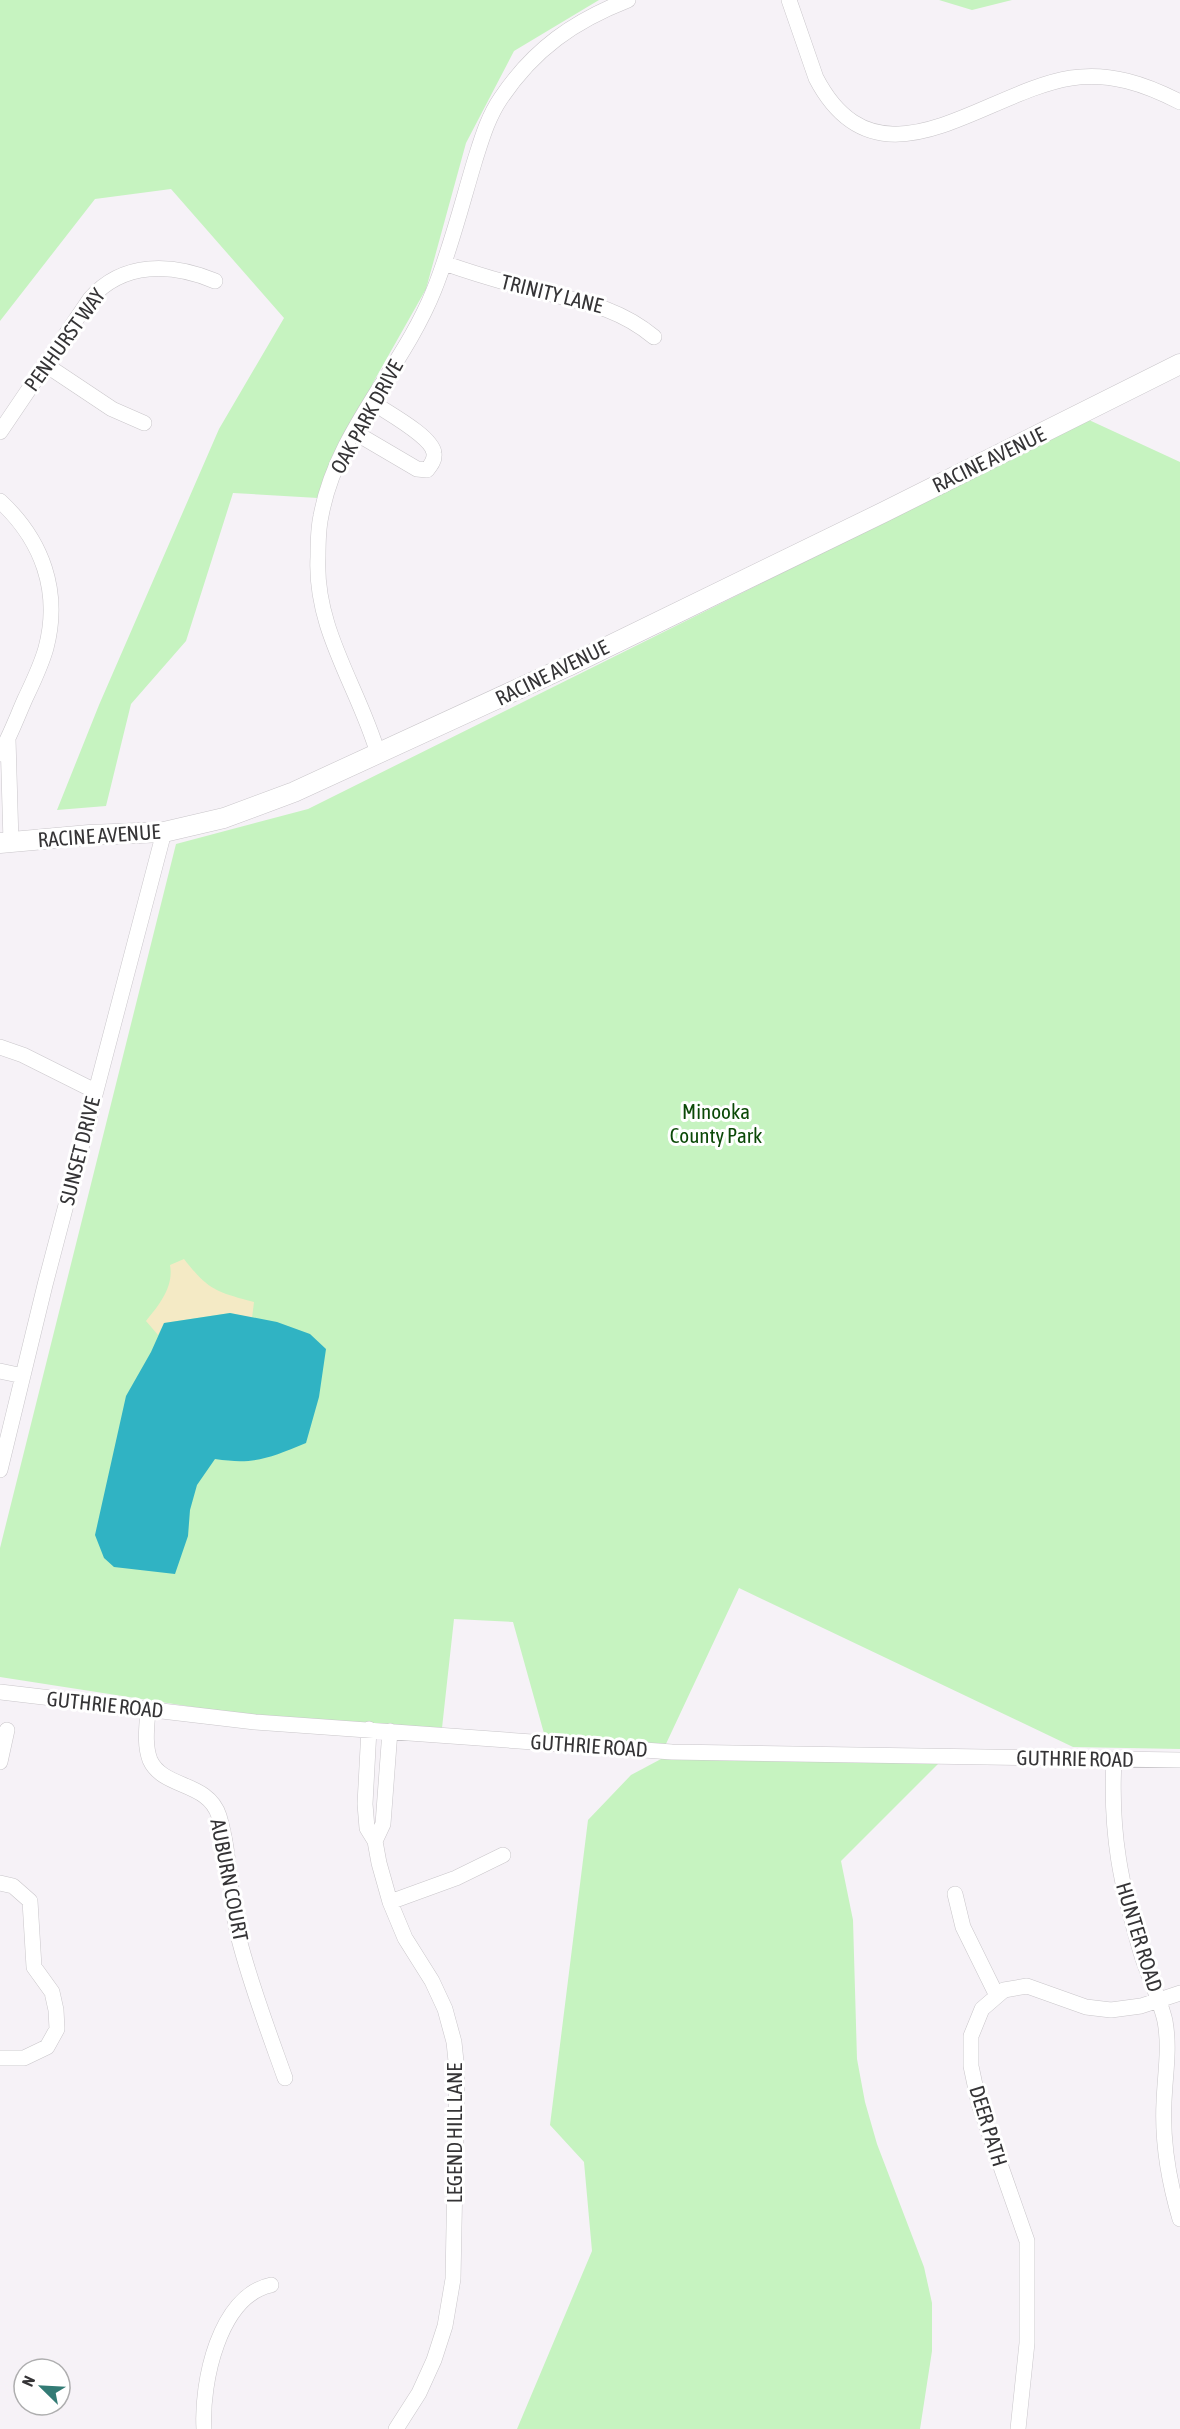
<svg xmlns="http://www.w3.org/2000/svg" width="1180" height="2429" font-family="'Asap Condensed',sans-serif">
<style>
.green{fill:#c6f3c0}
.sand{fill:#f4eac5}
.water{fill:#30b3c3}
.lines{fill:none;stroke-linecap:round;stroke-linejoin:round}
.minor-casing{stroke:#c9c6ca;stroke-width:16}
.major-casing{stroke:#c9c6ca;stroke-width:21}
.minor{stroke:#fff;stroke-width:15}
.major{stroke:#fff;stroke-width:20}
.labels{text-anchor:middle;stroke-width:6;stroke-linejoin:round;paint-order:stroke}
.street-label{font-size:21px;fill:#353436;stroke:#fff}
.park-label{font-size:21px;fill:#0b4907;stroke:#fff}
</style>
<rect width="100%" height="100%" fill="#f6f2f7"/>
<path class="green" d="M0 0H599L514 51 466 143 426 289 374 381 318 498 233 493 186 641 131 704 106 806 57 810 99 705 219 429 284 318 171 189 95 199 0 321Z
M939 0H1012L972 10Z
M1089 420 1180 462V1749L1073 1747 739 1588 665 1746 545 1737 513 1622 454 1619 442 1728 251 1716 0 1677V1548L176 844 308 809Z
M661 1759 939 1763 841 1861 853 1920 857 2059 865 2102 877 2144 924 2267 932 2303V2351L920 2429H517L592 2251 584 2162 550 2125 588 1820 631 1775Z"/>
<path class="sand" d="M184 1259C209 1291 217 1292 254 1302L252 1318 230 1313 164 1323 158 1335 146 1321C159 1305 174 1287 170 1265Z"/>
<path class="water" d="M230 1313 277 1322 310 1334 326 1349 319 1397 306 1443C269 1458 255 1465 215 1459L197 1485 190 1510 188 1536 175 1574 114 1567 104 1558 95 1535 126 1396 151 1352 164 1323Z"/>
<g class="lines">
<defs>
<path id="minor" d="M789 0 816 78C878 197 983 92 1071 78 1110 72 1145 84 1180 102
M444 263C475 274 506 283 538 291 582 302 618 307 654 337
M46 365 112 409 144 423
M0 432 90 299C123 261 172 263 215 281
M354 432 417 469 427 470C431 465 435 460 434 453 432 436 386 412 372 402
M0 501C42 540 61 591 46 648 41 666 33 682 25 699 17 717 10 736 0 754
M8 739 11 842
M378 754C359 688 314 629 318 557 318 543 318 529 321 516 336 432 403 368 434 290 451 248 462 203 475 160 482 138 488 117 501 98 534 49 574 21 628 0
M0 1047 23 1055 95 1091
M0 1371 23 1376
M0 1470 45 1285 164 832
M0 1692 255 1722 672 1752 1180 1760
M148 1710C147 1726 144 1744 150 1760 163 1789 208 1781 219 1816 231 1856 229 1899 239 1939 251 1986 269 2033 285 2078
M369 1729 365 1804 367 1828 375 1841 379 1863 390 1902 405 1938 432 1981 445 2009 454 2042 457 2071 453 2279 445 2326 434 2360 419 2393 396 2429
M1114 1760C1110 1835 1121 1885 1142 1956 1149 1978 1160 1999 1165 2021 1170 2049 1165 2074 1164 2102 1162 2141 1169 2182 1180 2219
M0 1762 7 1730
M375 1841 383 1824 390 1731
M0 1883 13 1886 30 1901 34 1967 52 1992 56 2010 57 2029 47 2047 24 2058H0
M955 1894 963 1927 997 1996
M390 1902 456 1878 503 1855
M204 2429C201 2383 219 2296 271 2285
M1018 2429 1027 2343V2241L979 2104 971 2066V2036L982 2009 1004 1990 1027 1986 1086 2007 1111 2010 1141 2006 1180 1993"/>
<path id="major" d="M0 843 89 835 164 832 224 818 294 792 568 666 884 512 1180 364"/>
</defs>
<use href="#minor" class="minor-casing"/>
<use href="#major" class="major-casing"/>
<use href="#minor" class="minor"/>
<use href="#major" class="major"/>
</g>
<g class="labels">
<g class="street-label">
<text transform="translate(552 294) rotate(14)" y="7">TRINITY LANE</text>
<text transform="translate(65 340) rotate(-54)" y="7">PENHURST WAY</text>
<text transform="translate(367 417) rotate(-61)" y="7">OAK PARK DRIVE</text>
<text transform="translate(989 460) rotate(-26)" y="7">RACINE AVENUE</text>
<text transform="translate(552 673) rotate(-26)" y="7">RACINE AVENUE</text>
<text transform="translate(99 836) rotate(-4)" y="7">RACINE AVENUE</text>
<text transform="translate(80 1151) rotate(-76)" y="7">SUNSET DRIVE</text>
<text transform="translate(105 1705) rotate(6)" y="7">GUTHRIE ROAD</text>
<text transform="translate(589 1746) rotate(4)" y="7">GUTHRIE ROAD</text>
<text transform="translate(1075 1759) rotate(1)" y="7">GUTHRIE ROAD</text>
<text transform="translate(229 1880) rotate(79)" y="7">AUBURN COURT</text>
<text transform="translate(1139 1937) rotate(73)" y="7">HUNTER ROAD</text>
<text transform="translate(988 2126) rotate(73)" y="7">DEER PATH</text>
<text transform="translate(455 2133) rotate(-90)" y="7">LEGEND HILL LANE</text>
</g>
<g class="park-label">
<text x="716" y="1119">Minooka<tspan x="716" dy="24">County Park</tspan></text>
</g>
</g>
<g transform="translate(42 2387) rotate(294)"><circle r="28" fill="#ffffff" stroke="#aeaeaf" stroke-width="1.5"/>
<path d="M0-4.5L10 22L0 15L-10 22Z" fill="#337b75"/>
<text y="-9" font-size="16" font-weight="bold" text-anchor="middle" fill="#353436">N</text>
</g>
</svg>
